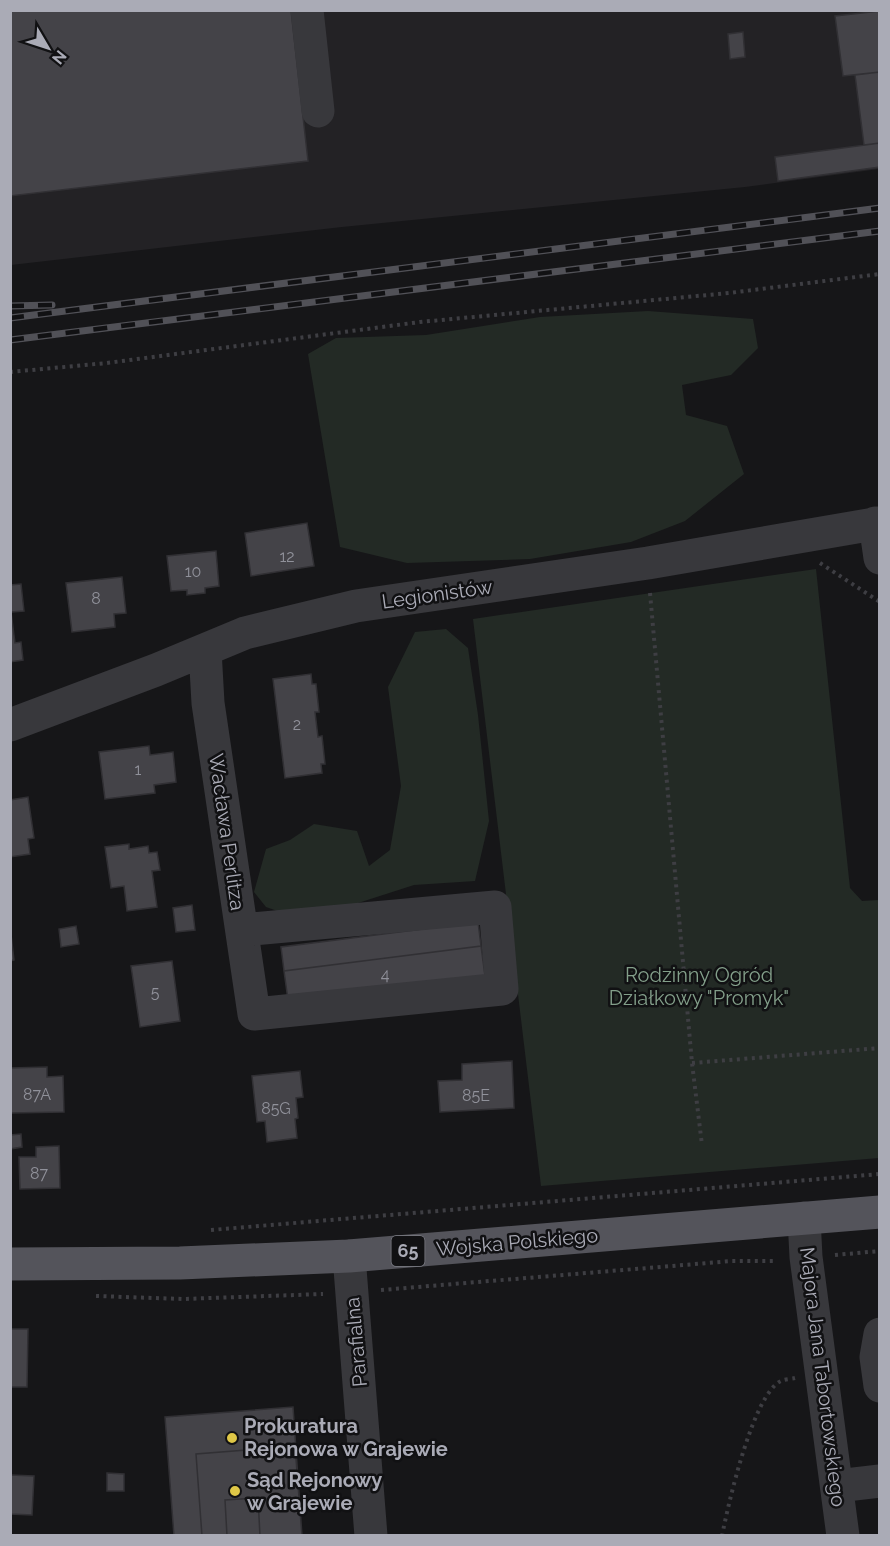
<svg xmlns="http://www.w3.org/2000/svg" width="890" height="1546" font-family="Raleway,sans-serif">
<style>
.built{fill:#232225}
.green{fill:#232a25}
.building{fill:#444348;stroke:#313034;stroke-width:1.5}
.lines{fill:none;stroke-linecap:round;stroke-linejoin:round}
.path{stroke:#3e3e43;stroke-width:4;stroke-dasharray:3 4.5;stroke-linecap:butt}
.minor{stroke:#38383c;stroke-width:33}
.major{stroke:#54545b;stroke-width:33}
.rail-casing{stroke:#515157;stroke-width:7}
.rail{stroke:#111113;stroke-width:4.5;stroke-dasharray:14;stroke-linecap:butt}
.poi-dot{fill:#dfc747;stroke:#111113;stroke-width:2}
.labels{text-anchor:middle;stroke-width:5;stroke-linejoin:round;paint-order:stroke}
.number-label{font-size:16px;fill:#90919a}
.shield{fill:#111113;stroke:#7c7d85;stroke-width:1.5}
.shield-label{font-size:18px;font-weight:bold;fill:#aaabb6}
.street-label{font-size:20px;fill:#aaabb6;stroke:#111113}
.park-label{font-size:20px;fill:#839f8a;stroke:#111113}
.poi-label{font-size:20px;font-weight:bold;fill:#aaabb6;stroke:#111113;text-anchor:start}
</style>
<rect width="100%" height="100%" fill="#161618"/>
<path class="built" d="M10 11H879V169L745 187 342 227 11 265Z"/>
<path class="green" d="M648 311 753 319 758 348 731 375 682 385 686 415 727 426 744 474 685 521 631 542 530 559 407 563 340 547 308 354 336 338 426 335 540 317Z
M816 569 850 888 862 901 879 900V1158L541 1186 473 619Z
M446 629 468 648 478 715 489 821 475 881 414 885 355 904 286 914 266 907 254 892 266 849 290 840 314 824 357 831 369 866 390 850 401 786 388 687 415 632Z"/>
<path class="building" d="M10 10H291L308 161 10 196Z
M880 11V72L843 76 835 16Z
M743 32 745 57 730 59 728 34Z
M880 72V143L864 145 855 75Z
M880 143V167L778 181 775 157Z
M307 523 314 566 251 576 245 533Z
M216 551 219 586 205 588V593L187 595V590L171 591 167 556Z
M122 577 126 613 114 614 115 627 72 632 66 583Z
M21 584 24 611 11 612 15 643 21 642 23 660 10 662V585Z
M311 674 312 684H316L319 712H315L318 737 322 736 325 764H321L322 773 285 778 273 679Z
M149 746 150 755 173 752 176 782 154 785 155 793 105 799 99 752Z
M28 797 34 838 28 839 30 854 10 857V800Z
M129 844V849L148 846 149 853 157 852 160 870 152 871 157 907 127 911 124 886 111 888 105 847Z
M192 905 195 930 176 932 173 908Z
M478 922 481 946 284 971 281 947Z
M10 926 14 960 10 961Z
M76 926 79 944 61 947 59 929Z
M481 946 485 976 288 1000 284 971Z
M172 961 180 1021 140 1027 131 966Z
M512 1061 514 1108 440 1112 438 1081 462 1080V1064Z
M47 1067V1077L63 1076 64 1112 10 1113V1068Z
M300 1071 303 1097 296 1098 298 1118 295 1119 297 1138 267 1142 265 1121 257 1122 252 1076Z
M21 1134 22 1147 10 1149V1135Z
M59 1146 60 1188 20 1189 19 1157H36V1147Z
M10 1329H28L27 1387H10Z
M293 1407 302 1536H174L165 1417Z
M295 1446 302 1536H260L258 1498 225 1500 227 1536H202L196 1454Z
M107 1473 124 1474V1491H107Z
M10 1475 34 1476 32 1515 10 1514Z"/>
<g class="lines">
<path class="path" d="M10 372 107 363 420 322 729 293 880 274
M820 563 880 602
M650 593 692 1063 702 1145
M692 1063 880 1048
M211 1230 880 1174
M835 1255 880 1251
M381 1290 732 1261H777
M96 1296 183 1299 323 1294
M722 1536C728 1505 753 1394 781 1381 785 1379 791 1379 795 1378"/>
<path class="minor" d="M307 10 318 111
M875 523 880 558
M205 650 208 703 254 1014 502 989 495 907 242 930
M10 725 156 670 245 633 356 606 648 563 880 523
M804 1218 806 1257 843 1536
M349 1256 371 1536
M880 1334 876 1357 880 1386
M837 1486 880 1481"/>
<path class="major" d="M10 1264 180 1263 349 1256 880 1212"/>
<defs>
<path id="rail" d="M10 306 52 305
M10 318 880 208
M10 340 880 231"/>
</defs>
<use href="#rail" class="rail-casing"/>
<use href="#rail" class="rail"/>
</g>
<g class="poi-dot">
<circle cx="232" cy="1438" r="6"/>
<circle cx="235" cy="1491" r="6"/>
</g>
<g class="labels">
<g class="number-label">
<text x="287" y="562">12</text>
<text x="193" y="577">10</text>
<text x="96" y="604">8</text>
<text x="297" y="730">2</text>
<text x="138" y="775">1</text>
<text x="385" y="980">4</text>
<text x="155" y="998">5</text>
<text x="37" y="1100">87A</text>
<text x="476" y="1101">85E</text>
<text x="276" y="1114">85G</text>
<text x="39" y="1179">87</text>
</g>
<rect class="shield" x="391.5" y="1236" width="33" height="30" rx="4.5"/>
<g class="shield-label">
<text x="408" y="1257">65</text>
</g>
<g class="street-label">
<text transform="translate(437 594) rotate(-8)" y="7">Legionistów</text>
<text transform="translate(227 832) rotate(82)" y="7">Wacława Perlitza</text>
<text transform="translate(517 1242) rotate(-5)" y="7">Wojska Polskiego</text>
<text transform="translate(356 1342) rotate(-95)" y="7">Parafialna</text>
<text transform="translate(823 1377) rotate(83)" y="7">Majora Jana Tabortowskiego</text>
</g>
<g class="park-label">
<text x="699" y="982">Rodzinny Ogród<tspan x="699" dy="23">Działkowy "Promyk"</tspan></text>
</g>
<g class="poi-label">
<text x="244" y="1433">Prokuratura<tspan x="244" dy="23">Rejonowa w Grajewie</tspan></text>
<text x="247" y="1487">Sąd Rejonowy<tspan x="247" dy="23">w Grajewie</tspan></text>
</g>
</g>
<rect width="890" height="1546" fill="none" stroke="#aaabb6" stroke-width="24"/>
<g transform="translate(48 48) rotate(129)" stroke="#111113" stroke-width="4.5" paint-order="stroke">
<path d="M0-4.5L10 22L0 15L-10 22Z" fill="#aaabb6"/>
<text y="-9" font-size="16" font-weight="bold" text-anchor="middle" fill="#aaabb6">N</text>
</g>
</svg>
